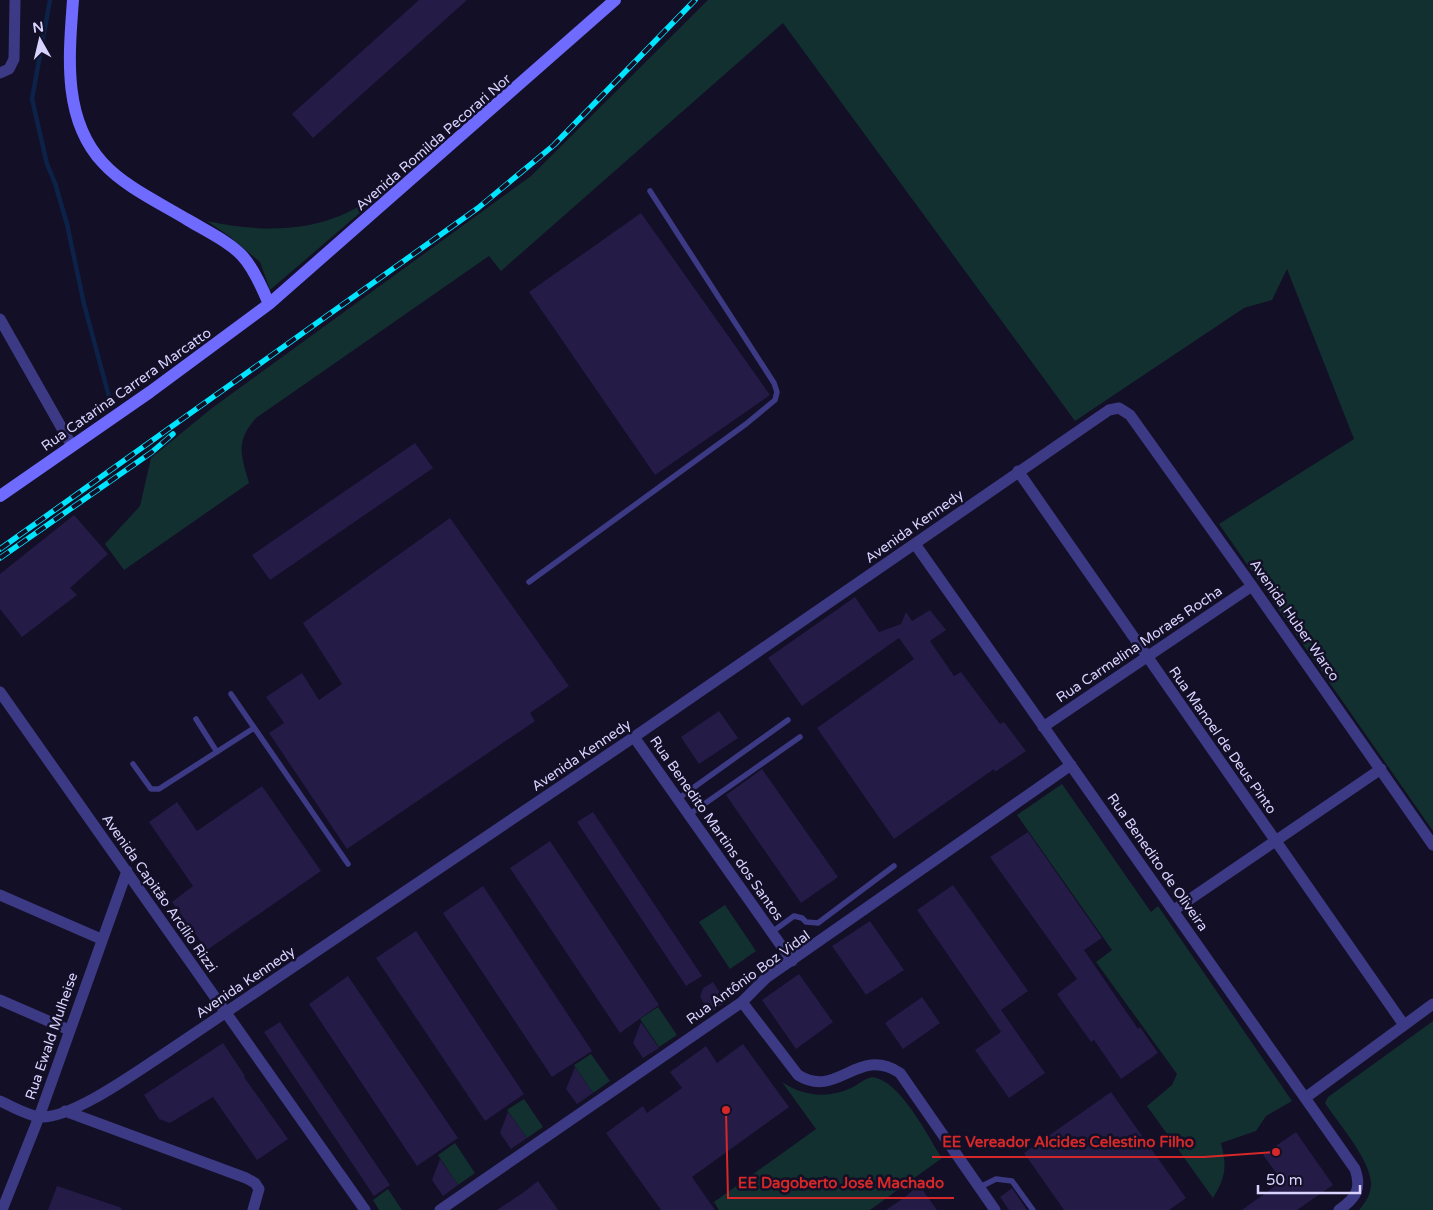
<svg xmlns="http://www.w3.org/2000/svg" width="1433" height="1210" font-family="'Varela Round',sans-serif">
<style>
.green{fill:#12302f}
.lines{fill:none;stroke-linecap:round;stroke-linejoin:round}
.stream{stroke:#0c2248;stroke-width:4.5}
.building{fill:#241b47}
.lane{stroke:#3d3a85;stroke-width:5.5}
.street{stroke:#3d3a85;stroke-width:11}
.secondary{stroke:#6f6bff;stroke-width:12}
.rail-casing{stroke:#00e5ff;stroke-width:5.5}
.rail{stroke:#130f26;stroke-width:4;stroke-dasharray:11;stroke-linecap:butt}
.labels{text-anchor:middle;stroke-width:5;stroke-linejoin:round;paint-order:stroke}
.street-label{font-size:14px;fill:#d9d4ff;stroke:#130f26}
.leader{fill:none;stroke:#d62828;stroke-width:2}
.callout-dot{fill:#d62828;stroke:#130f26;stroke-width:2}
.callout-label{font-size:15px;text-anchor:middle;font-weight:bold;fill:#d62828;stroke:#130f26;stroke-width:5;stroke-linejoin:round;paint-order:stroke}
</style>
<rect width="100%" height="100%" fill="#130f26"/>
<path class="green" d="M708 0H1433V831L1219 524 1354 439 1287 269 1272 300 1244 308 1075 421 783 23 501 271 489 256 256 418C235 442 241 454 249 483L124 570 105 544 140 506 151 458 212 408 531 176Z
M383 193 270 290 260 262 229 236 207 221C252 231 299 233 342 215 356 209 369 200 383 193Z
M1062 784 1151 912 1158 906 1292 1101 1266 1116 1256 1131 1221 1143C1227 1166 1226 1177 1213 1198L1147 1106 1172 1085 1177 1074 1096 962 1112 950 1017 815Z
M725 905 756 951 730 969 699 922Z
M658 1007 677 1035 659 1047 640 1019Z
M1433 1021V1210H1359C1366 1202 1371 1194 1371 1183 1370 1159 1338 1123 1325 1103L1328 1097Z
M591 1054 610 1081 593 1093 574 1065Z
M872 1077C900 1080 927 1135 942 1158L870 1210H719L714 1202 816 1129 782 1082C803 1096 827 1099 851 1088 859 1084 864 1079 872 1077Z
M524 1099 543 1127 527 1138 507 1110Z
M455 1143 475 1173 458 1185 438 1155Z
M388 1189 402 1210H379L373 1200Z"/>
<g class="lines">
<path class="stream" d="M50 0 32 99 47 164 55 183 67 224 84 304 111 404"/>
</g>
<path class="building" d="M419 0H467L313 138 292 114Z
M641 213 770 395 655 475 529 292Z
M415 443 433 468 270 580 252 555Z
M74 515 108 554 70 588 77 595 22 637 0 609V574Z
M450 518 569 686 530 713 535 721 347 849 269 733 284 723 266 697 302 673 319 700 342 684 303 623Z
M855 597 879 632 901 624 906 612 912 621 930 610 946 630 930 641 954 676 961 672 1000 724 1004 722 1026 751 995 772 994 769 894 839 817 728 914 659 899 638 802 706 768 658Z
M719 711 738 738 699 764 681 737Z
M762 769 838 877 801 903 726 795Z
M262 786 321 871 207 950 172 902 193 886 149 822 177 802 197 831Z
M593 812 702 976 686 986 577 822Z
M1028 832 1102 938 1084 950 1138 1029 1140 1027 1158 1053 1121 1079 1094 1040 1091 1042 1057 994 1077 979 990 857Z
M550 841 659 1005 620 1033 510 868Z
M953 885 1028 991 1001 1010 1045 1073 1009 1098 975 1050 1001 1032 917 910Z
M483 886 592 1051 552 1077 443 913Z
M870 921 904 970 866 995 832 946Z
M416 931 524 1094 485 1121 376 958Z
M799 974 833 1022 796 1049 762 1000Z
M348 976 458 1138 417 1166 309 1004Z
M713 982 726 1002 710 1013 700 997 703 988Z
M922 997 940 1023 903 1049 885 1023Z
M280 1022 390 1185 374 1196 264 1032Z
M641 1022 659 1048 643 1058 633 1043Z
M223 1043 245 1076 244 1077 288 1139 257 1160 213 1097 170 1123 159 1119 144 1095Z
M743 1044 789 1107 692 1177 715 1210H661L606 1133 643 1106 647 1113 682 1088 670 1072 706 1046 717 1063Z
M575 1067 593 1093 577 1104 566 1089Z
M1111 1092 1186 1198 1169 1210H1064L1024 1153Z
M508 1112 527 1138 511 1149 500 1133Z
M1296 1132 1333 1185 1297 1210H1242L1282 1181 1263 1155Z
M440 1159 458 1185 443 1196 432 1180Z
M538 1181 558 1210H497L524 1192Z
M919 1185 937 1210H886L905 1197Z
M57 1186 122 1208 121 1210H48Z
M1012 1188 1027 1210H1009L1000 1197Z"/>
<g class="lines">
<path class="lane" d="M529 582 746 424 775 400 777 392 774 383 650 191
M231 694 348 864
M196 719 217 752
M133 764 151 789H159L254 728
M679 798 788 720
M690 814 800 737
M772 932 794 916 802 918 806 922 818 923 894 866
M980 1187 996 1179 1012 1181 1033 1210"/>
<path class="street" d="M0 73 9 69 14 59 15 0
M0 319 72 446
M1018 471 1404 1025
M915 544 1355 1169C1362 1189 1356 1198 1339 1210
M0 692 365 1210
M1043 727 1252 586
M634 737 792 961
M0 895 101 939
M1174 910 1381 769
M0 1000 69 1030
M742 1002 798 1075C838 1100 857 1045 900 1073L995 1210
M1305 1098 1433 1004
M0 1101C11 1106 28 1116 40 1117 72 1119 136 1072 164 1054L634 737 1109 410 1119 408 1130 415 1252 586 1433 845
M65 1111 246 1178 255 1183 259 1189 253 1210
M2 1210 39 1117 127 871
M440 1210 742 1002 766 978 1071 765"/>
<path class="secondary" d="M73 0C69 55 62 119 103 163 125 187 160 203 188 220 238 249 246 249 269 304
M0 496 150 392 269 304 615 0"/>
<defs>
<path id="rail" d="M0 549 478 208 554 145 695 0
M0 558 152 452 173 434"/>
</defs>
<use href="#rail" class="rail-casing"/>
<use href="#rail" class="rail"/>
</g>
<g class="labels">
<g class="street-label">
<text transform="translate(433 142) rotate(-41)" y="5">Avenida Romilda Pecorari Nor</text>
<text transform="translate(126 389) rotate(-35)" y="5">Rua Catarina Carrera Marcatto</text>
<text transform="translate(914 526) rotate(-35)" y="5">Avenida Kennedy</text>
<text transform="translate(1295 620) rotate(55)" y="5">Avenida Huber Warco</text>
<text transform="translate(1139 644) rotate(-34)" y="5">Rua Carmelina Moraes Rocha</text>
<text transform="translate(1223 740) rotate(55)" y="5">Rua Manoel de Deus Pinto</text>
<text transform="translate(581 755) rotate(-34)" y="5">Avenida Kennedy</text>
<text transform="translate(717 828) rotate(55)" y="5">Rua Benedito Martins dos Santos</text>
<text transform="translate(1158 862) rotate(55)" y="5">Rua Benedito de Oliveira</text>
<text transform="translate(160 893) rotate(55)" y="5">Avenida Capitão Arcílio Rizzi</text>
<text transform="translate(748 977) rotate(-36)" y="5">Rua Antônio Boz Vidal</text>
<text transform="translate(245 982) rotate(-34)" y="5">Avenida Kennedy</text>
<text transform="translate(51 1036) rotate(-71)" y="5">Rua Ewald Mulheise</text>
</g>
</g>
<path class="leader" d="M1276 1152L1204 1157H932M726 1110L728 1198H954"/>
<g class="callout-dot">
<circle cx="1276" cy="1152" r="5"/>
<circle cx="726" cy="1110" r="5"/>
</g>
<g class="callout-label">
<text x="1068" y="1147">EE Vereador Alcides Celestino Filho</text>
<text x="841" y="1188">EE Dagoberto José Machado</text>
</g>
<g transform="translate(40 40) rotate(352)" stroke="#130f26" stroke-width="4" paint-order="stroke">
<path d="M0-4L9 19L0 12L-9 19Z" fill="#d9d4ff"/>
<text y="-8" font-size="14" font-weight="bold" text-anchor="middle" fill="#d9d4ff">N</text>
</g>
<path d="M1258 1185v8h102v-8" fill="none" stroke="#d9d4ff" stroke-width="2.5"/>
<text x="1266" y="1185" font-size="15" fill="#d9d4ff" stroke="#130f26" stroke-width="4" paint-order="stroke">50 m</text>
</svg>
